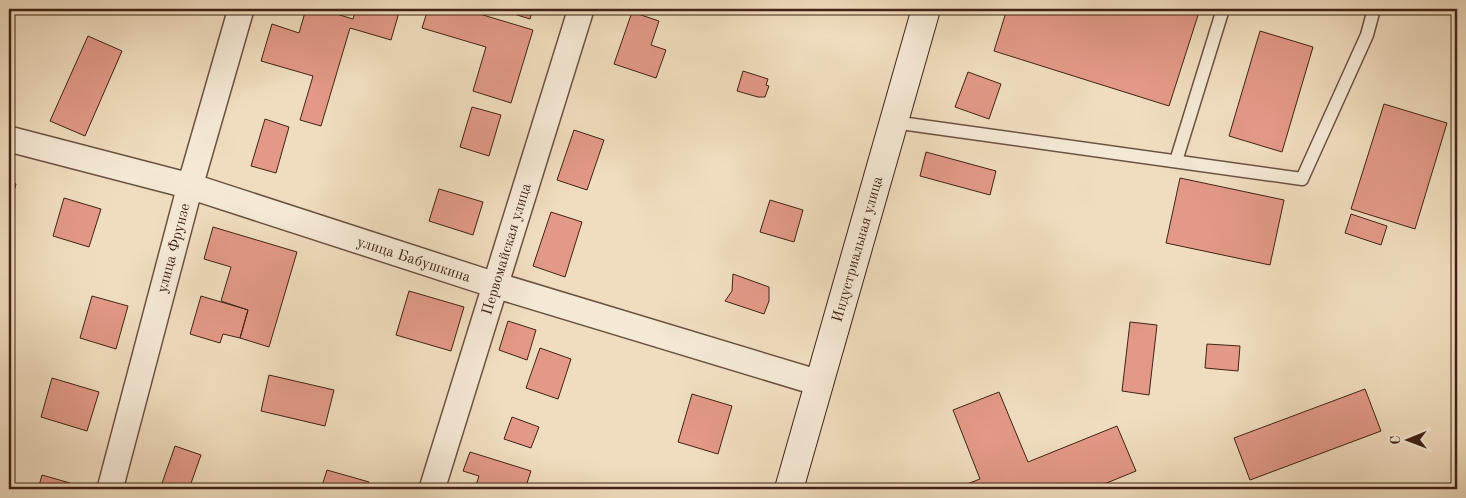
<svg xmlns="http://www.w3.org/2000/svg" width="1466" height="498" font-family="'Old Standard TT',serif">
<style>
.building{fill:#e29987;stroke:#412215}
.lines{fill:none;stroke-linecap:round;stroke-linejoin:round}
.lane-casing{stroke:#6d5140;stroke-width:15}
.street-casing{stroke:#6d5140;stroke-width:28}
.secondary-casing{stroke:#412215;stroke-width:30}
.lane{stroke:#f5e9d5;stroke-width:12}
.street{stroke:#f5e9d5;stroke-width:25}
.secondary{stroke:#f5e9d5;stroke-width:28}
.labels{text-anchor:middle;stroke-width:5;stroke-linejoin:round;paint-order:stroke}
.street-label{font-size:15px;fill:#412215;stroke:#f5e9d5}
</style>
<rect width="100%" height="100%" fill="#f0ddbf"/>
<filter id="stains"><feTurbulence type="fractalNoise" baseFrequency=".004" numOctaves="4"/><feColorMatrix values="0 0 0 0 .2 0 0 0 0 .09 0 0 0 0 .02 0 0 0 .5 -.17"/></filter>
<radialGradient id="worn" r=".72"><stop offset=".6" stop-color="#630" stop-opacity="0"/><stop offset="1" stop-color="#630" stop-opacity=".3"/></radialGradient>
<path class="building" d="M306 9H320L353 19 356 9H400L391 40 350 28 321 126 300 120 313 76 261 61 272 24 299 33Z
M428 9H463L533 30 511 103 473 91 486 47 422 28Z
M502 9H533L530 19 501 10Z
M1007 9H1200L1169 106 994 51Z
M632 12 659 21 651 45 666 50 656 78 614 64Z
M1260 31 1313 47 1282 152 1229 136Z
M88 36 122 51 85 136 50 121Z
M743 71 768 79 766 85 769 86 765 97H758L737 91Z
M968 72 1001 84 989 119 955 107Z
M1384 104 1447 123 1415 229 1351 209Z
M472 107 501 115 489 156 460 147Z
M265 119 289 127 276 173 251 166Z
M574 130 604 140 587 190 557 180Z
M926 152 996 171 990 195 920 176Z
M1180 178 1284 200 1270 265 1166 243Z
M9 182 16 184 9 209Z
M439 189 483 202 473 235 429 221Z
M64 198 101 209 89 247 53 236Z
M770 200 803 210 794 242 760 232Z
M551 212 582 222 565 277 533 266Z
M1351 214 1387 226 1381 245 1345 233Z
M213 227 297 252 269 347 240 338 248 310 221 301 231 267 204 259Z
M733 274 769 287V301L764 314 725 301 732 291Z
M409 291 464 307 451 351 396 335Z
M92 296 128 306 116 349 80 338Z
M201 296 248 310 240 338 223 334 220 343 190 334Z
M508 321 536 330 527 360 499 350Z
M1130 322 1157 325 1149 395 1122 391Z
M1207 344 1240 346 1238 371 1205 368Z
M540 348 571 359 558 399 526 388Z
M269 375 334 390 325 426 261 411Z
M52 378 99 392 87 431 41 417Z
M1365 389 1381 431 1250 480 1234 438Z
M999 392 1028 462 1117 426 1136 471 1092 489H954L980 479 953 410Z
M692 394 732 406 718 454 678 442Z
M512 417 539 427 531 448 504 439Z
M175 446 201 455 189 489H160Z
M470 452 531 471 525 489H490L476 485 479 476 463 471Z
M327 470 369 482 367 489H321Z
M42 475 70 483 68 489H38Z"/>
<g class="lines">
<defs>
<path id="lane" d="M893 122 1302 179 1367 35 1374 9
M1176 161 1223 9"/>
<path id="street" d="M9 139 190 186 495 285 819 383
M110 489 190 186 241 9
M432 489 581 9"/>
<path id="secondary" d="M789 489 926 9"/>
</defs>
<use href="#lane" class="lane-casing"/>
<use href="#street" class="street-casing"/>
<use href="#secondary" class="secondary-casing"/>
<use href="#lane" class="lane"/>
<use href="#street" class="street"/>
<use href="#secondary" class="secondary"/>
</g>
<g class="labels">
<g class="street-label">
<text transform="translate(173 248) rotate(-75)" y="5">улица Фрунзе</text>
<text transform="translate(506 249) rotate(-73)" y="5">Первомайская улица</text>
<text transform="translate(857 249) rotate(-74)" y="5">Индустриальная улица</text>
<text transform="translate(414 259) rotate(18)" y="5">улица Бабушкина</text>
</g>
</g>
<rect width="1466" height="498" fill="none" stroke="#f0ddbf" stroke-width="30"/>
<rect x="10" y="10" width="1446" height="478" fill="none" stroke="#412215" stroke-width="2.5"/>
<rect x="15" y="15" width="1436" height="468" fill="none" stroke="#412215"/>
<g transform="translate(1408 440) rotate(269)" stroke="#f5e9d5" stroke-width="4" paint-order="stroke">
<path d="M0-4L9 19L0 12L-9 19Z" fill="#412215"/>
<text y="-8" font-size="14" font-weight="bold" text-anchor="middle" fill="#412215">С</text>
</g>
<rect width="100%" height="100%" filter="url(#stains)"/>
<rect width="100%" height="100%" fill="url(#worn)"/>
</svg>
